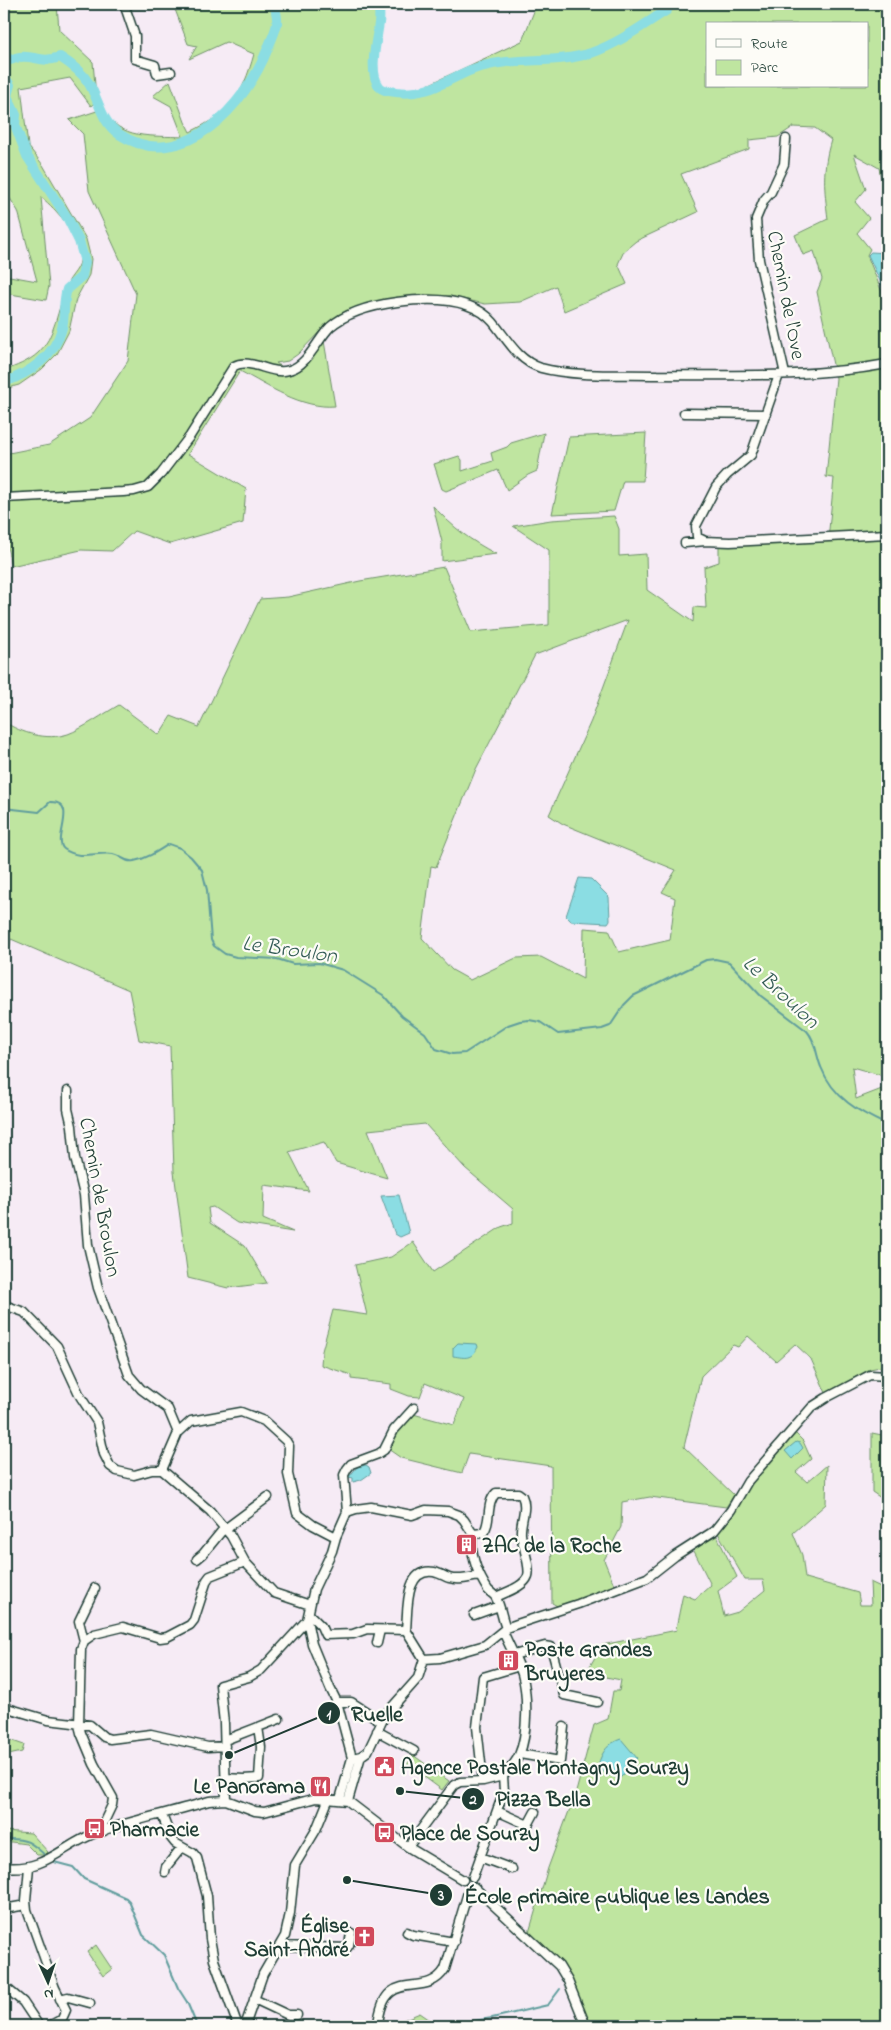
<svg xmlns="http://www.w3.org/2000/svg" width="891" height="2030" font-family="'Indie Flower',sans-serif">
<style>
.green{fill:#bfe5a0;stroke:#6f916a;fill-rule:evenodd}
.water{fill:#8bdde3;stroke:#609d9d}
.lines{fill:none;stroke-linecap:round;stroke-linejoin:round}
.stream{stroke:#609d9d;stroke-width:2}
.river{stroke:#8bdde3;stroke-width:10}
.minor-casing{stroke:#1f3d34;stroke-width:11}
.minor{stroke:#fdfcf7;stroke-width:8}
.labels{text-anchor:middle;stroke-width:4.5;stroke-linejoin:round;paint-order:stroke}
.street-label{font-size:21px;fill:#1f3d34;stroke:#fdfcf7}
.poi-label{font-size:21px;font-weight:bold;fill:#1f3d34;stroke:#fdfcf7;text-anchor:start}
.water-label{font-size:22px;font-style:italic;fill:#355d57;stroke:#fdfcf7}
.leader{fill:none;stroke:#1f3d34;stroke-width:2}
.callout-dot{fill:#1f3d34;stroke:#fdfcf7;stroke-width:2}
.mark-label{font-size:15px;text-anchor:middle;font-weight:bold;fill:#fff}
.callout-label{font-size:22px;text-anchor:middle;font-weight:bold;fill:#1f3d34;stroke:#fdfcf7;stroke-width:4.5;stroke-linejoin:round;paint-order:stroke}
</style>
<rect width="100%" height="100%" fill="#f6ebf5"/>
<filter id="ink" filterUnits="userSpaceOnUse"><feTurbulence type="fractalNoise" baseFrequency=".02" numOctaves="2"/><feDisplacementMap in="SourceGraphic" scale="10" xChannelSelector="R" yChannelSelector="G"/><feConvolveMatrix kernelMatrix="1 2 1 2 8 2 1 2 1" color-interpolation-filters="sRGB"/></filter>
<g filter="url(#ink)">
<path class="green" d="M4 4H57L59 30 93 62 95 85 100 99 91 106 70 78 21 87 28 146 43 165 86 239 91 259 89 275 76 299 69 331 57 354 42 369 19 385 4 389V371C16 366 28 362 38 353 55 338 58 308 66 287 70 274 83 269 80 253 75 231 58 211 41 197L49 286 46 300 4 293V275L37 281 18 211 4 189Z
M173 4H378L376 87 389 95 404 96 522 41 537 4H887V187L882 183 879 168 854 154 866 189 855 202 869 218 857 233 870 249 867 255 884 297 887 299V1077L852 1067 856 1099 887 1087V1370L880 1367 870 1369 826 1393 811 1359 795 1344 776 1361 748 1336 738 1347 733 1345 701 1376 684 1447 734 1495 726 1507 650 1497 622 1502 621 1527 604 1560 615 1587 559 1607 552 1603 551 1466 469 1454 462 1473 401 1458 388 1449 398 1431 413 1414 454 1425 464 1399 425 1383 420 1397 409 1396 391 1389V1384L351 1379V1375L321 1365 322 1351 333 1310 367 1315 355 1265 391 1257 413 1242 433 1272 501 1227 513 1223V1209L465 1168 425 1124 368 1130 387 1178 336 1163 324 1142 289 1152 309 1191 264 1185 263 1219 293 1232 237 1223 213 1207 208 1208 210 1223 245 1246 267 1283 228 1288 188 1278 174 1172 170 1046 139 1040 129 990 11 939 4 975V722C22 733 46 741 68 734 82 729 105 713 119 705L159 735 171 716 199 727 260 599 288 597 360 581 444 567 471 632 549 625V550L513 526 551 520 614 516 619 529V556L646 554 647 590 693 622 694 607 706 608 704 567 719 562V544L828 540 834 478 826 477 836 378 817 292 822 279 814 251 803 255 795 235 828 219C824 187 822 171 831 140L815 128 793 127 778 137 749 140V149L681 174 698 212 636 241 624 251 618 264 627 284 564 311 556 286 520 302 485 304 450 296 424 297 352 310 325 326 298 354 288 361 276 363 294 374 304 368 324 341 335 406C302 409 268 386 240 371L188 454 246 489 243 523 170 544 134 531 112 551 81 550 11 566 4 529V454L49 445 90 418 128 361 136 294 89 191 83 134 69 120 103 109C120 141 152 135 183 137L171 106 153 96 170 81 185 122 190 132C231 112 242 97 254 54L226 42 189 59 197 46 188 44ZM707 24H867V86H707ZM628 620 591 721 549 815 563 824 676 870 662 892 675 898 670 940 619 952 609 930 584 928 583 979 541 957 516 958 470 980 452 970 422 938 431 866 436 867 476 769 535 655Z
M544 433 537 471 528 475 507 490 498 470 446 491 442 489 434 464 459 456 462 460V471L493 461 491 453 507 447 511 443Z
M646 433 643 481H623L614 511 552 514 569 437Z
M433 506C455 529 468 539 496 554L442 561V542Z
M794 1432 803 1441 811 1459 796 1472 807 1482 827 1465 826 1504 793 1533 802 1555 805 1578 858 1593 860 1605H871L870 1582 887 1590V2026H590L570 1979 528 1936 548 1868 576 1792 594 1725 608 1719 613 1691H619L621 1680 586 1673 602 1645 677 1630 676 1628 683 1594 695 1599 711 1585 693 1549 717 1536 737 1577 718 1591 724 1616 738 1612 765 1590 763 1580H745L718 1533 750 1484Z
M872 1433 887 1436V1502L872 1492Z
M4 1738 24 1745 22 1752 4 1756Z
M413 1755 449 1781 442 1790 407 1764Z
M4 1831 31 1833 48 1852 45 1855H37L26 1844 4 1841Z
M96 1945 112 1969 103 1976 87 1952Z
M420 2013 439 2026H388Z"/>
<path class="water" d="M871 252 887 253V296L868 255Z
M579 878 591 879 609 897 610 920 608 923 571 921 566 916Z
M399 1195 409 1233 400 1237 395 1234 381 1196Z
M458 1343 477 1344 478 1347C471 1360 466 1358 453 1356V1348Z
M796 1442 800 1443 803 1448 792 1459 785 1451Z
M366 1465 369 1467 371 1473 361 1480 353 1482V1478L349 1477 357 1467Z
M621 1739 637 1758 630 1768 620 1778C610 1776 603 1774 598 1765 602 1752 608 1743 621 1739Z"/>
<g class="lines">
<path class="stream" d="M4 808 39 812 50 802C80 801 52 840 64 849 80 861 97 851 113 854 122 856 125 863 134 861 148 858 158 851 169 844L180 848 191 857 202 870 207 890 211 940 214 946 225 954 236 957 277 959 293 964 319 963 343 970 383 995 402 1016 425 1033 436 1049 452 1054 465 1053 508 1025 520 1021 529 1020 540 1022 558 1034 602 1029 610 1026 624 1005 633 996 706 960 715 959 729 962 761 996 807 1031C816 1041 816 1055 821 1067 833 1098 859 1112 887 1125
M4 1839C27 1838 31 1842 47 1857
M51 1860 54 1862 73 1867 84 1879 126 1898 129 1901 143 1935 164 1955 178 1988 187 2002 197 2026
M443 2026 492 2018 548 2005 560 1989"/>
<path class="river" d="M379 4C379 10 380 17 379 23 377 39 368 72 379 86 382 91 390 91 396 92 428 96 444 81 471 70 510 55 554 65 591 53 619 43 642 26 667 10L670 4
M4 61C10 61 14 58 20 57 35 55 41 64 60 57 71 64 81 71 88 82 99 99 101 122 119 134 183 176 247 103 268 48 271 40 276 31 277 23 278 17 275 10 275 4
M4 76 10 85 7 96 16 115 15 125 27 156 68 219 79 241 85 262 82 276 67 289C63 301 65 315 62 328 55 356 29 374 4 382"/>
<defs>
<path id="minor" d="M124 4 135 36V59L155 65 157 74 171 72
M785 374 759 260 756 219 764 200 771 192 784 164 786 139
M779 375 751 455 727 475 716 487 696 526 697 537 705 541 730 542 887 534
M684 413 766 414
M4 498 123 492 134 491 148 487 161 474 190 436 234 366C251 357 271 376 289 370 308 365 317 340 330 327 347 312 375 305 397 302 427 298 471 296 493 322 507 339 518 361 541 368 574 377 623 374 658 375 734 375 812 378 887 364
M685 543 705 541
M68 1091V1109L72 1126 75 1158 84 1195 88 1245 98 1288 129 1375 141 1389 168 1409 178 1433
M4 1305 24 1312 57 1346 80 1396 97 1422 104 1454 110 1466 117 1471 134 1475 152 1470H162
M162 1470 178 1433 191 1421 241 1412 264 1421 286 1441 289 1446 288 1474 297 1513 313 1525 336 1537 332 1551 314 1589 307 1620 261 1670 249 1677 220 1685 224 1723 226 1800
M162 1470 210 1511 231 1536 245 1562 274 1593 310 1605
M347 1512 356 1509 371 1507 412 1515 426 1510 448 1511 459 1515 464 1520 473 1534C469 1554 477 1573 488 1590 491 1593 495 1595 496 1598 501 1607 502 1619 506 1628
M473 1534 483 1533C492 1522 485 1504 496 1493H518L522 1496C528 1508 520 1521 521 1534 522 1545 531 1566 528 1576 524 1587 506 1592 496 1597
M336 1537 347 1512 344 1475 347 1469 351 1464 378 1454 384 1450 394 1430 414 1408
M197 1559 203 1554 221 1532 268 1497
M309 1614 321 1626 325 1635 353 1634 367 1629 406 1630 424 1659
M474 1615 499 1606
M307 1620 312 1644 330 1688 337 1702 352 1758 361 1756 368 1751 385 1715 418 1678 424 1659
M406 1630C408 1611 404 1567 434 1572 439 1573 444 1576 449 1578 459 1581 469 1578 479 1576
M503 1631C509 1646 517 1659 522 1674 528 1694 528 1735 519 1755 516 1763 509 1770 503 1776
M84 1641 79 1621 95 1588
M377 1643 380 1630
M514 1655 545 1646 551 1647 564 1695 597 1702
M424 1659 440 1658 485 1645 506 1628 517 1624 578 1604 647 1578 675 1556 714 1531 731 1510 748 1481 812 1407 826 1398 870 1375 887 1376
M337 1702H351L381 1721
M4 1707 48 1720 90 1725 104 1737 110 1739 151 1734 208 1747 225 1746
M377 1731 414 1751
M225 1740 279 1719
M520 1754 560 1761 564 1727
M226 1778 243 1779 259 1778 261 1747 258 1727
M483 1781 477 1727 483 1677 513 1668 518 1665
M340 1799 352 1758
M348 1801 361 1756
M497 1811 528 1825 535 1812
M162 1815 171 1838 175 1843 193 1853 197 1858 207 1896 210 1939 214 1960 238 2026
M104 1831 103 1824 112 1805 113 1798 94 1764 81 1733 79 1725 81 1649 84 1641 94 1634 123 1627 160 1638 167 1637 190 1625 194 1620 207 1580 210 1576 245 1562
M408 1847 454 1785 460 1782 483 1781 503 1776 504 1791 473 1877
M480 1857 512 1869
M4 1867C46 1872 62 1845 98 1832 134 1820 172 1812 209 1801L226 1800 255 1811 264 1812 316 1798 348 1801 408 1847 463 1880
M29 1867 26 1900 27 1910 55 1988 66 2010 62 2019 49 2026
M165 1872 166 1867 182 1847
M474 1887 559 1966 568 1981 586 2026
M4 1909 26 1905
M407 1932 413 1935 454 1942
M280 1946 347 1948 349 1945 351 1933
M4 1986 23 2002 39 2026
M60 1999 68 1997 90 2003
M254 1999 288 2015H297
M378 2025C384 1963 425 2002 445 1969L469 1889
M241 2026 246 2023 263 1974 285 1936 290 1913 295 1865 316 1830 329 1798"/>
</defs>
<use href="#minor" class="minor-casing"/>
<use href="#minor" class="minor"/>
</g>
</g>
<defs>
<symbol id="building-square" viewBox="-11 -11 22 22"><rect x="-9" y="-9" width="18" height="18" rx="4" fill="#d1495b" stroke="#fdfcf7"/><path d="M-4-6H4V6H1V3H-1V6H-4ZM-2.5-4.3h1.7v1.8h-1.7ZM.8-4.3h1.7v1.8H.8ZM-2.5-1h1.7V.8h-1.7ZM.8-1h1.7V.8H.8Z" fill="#fff"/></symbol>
<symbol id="civic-square" viewBox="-11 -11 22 22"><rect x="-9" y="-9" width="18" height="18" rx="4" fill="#d1495b" stroke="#fdfcf7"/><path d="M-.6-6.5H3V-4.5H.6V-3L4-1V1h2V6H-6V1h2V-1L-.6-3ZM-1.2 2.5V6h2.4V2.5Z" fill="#fff"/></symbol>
<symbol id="restaurant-square" viewBox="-11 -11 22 22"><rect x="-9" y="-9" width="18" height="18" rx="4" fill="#d1495b" stroke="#fdfcf7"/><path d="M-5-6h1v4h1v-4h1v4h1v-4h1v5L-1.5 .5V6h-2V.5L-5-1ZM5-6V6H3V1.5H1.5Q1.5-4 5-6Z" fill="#fff"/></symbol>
<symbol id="bus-square" viewBox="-11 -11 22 22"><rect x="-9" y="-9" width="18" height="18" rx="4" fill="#d1495b" stroke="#fdfcf7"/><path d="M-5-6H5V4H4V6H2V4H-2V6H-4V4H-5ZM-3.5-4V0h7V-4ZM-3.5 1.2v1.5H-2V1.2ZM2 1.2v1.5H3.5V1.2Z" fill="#fff"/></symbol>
<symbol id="church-square" viewBox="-11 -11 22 22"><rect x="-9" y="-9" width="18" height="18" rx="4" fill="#d1495b" stroke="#fdfcf7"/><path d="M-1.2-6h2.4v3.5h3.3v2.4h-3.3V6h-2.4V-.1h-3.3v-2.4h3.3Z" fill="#fff"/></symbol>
</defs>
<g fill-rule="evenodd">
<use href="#building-square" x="454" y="1532" width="25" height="25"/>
<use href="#building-square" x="496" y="1648" width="25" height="25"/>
<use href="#civic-square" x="372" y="1754" width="25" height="25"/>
<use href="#restaurant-square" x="308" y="1774" width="25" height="25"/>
<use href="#bus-square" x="82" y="1816" width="25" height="25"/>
<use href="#bus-square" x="372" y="1820" width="25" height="25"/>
<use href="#church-square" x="352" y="1924" width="25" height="25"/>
</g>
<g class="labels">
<g class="street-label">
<text transform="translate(787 295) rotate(79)" y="7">Chemin de l'Ove</text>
<text transform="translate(101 1197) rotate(80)" y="7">Chemin de Broulon</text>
</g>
<g class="poi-label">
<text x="482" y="1552">ZAC de la Roche</text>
<text x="525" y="1656">Poste Grandes<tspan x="525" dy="24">Bruyeres</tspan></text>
<text x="401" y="1774">Agence Postale Montagny Sourzy</text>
<text x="305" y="1793" text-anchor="end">Le Panorama</text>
<text x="110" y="1836">Pharmacie</text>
<text x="400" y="1840">Place de Sourzy</text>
<text x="349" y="1932" text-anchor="end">Église<tspan x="349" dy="24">Saint-André</tspan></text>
</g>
<g class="water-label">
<text transform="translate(290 948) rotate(8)" y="8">Le Broulon</text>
<text transform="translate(782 991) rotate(43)" y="8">Le Broulon</text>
</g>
</g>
<path class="leader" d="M229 1755L329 1713M400 1791L473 1799M347 1880L441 1895"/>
<g class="callout-dot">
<circle cx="229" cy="1755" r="5"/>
<circle cx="400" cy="1791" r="5"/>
<circle cx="347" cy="1880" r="5"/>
<circle cx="329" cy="1713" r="12"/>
<circle cx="473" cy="1799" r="12"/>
<circle cx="441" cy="1895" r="12"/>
</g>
<g class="mark-label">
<text x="329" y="1719">1</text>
<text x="473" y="1804">2</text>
<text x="441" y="1900">3</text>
</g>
<g class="callout-label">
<text x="377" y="1721">Ruelle</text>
<text x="543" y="1806">Pizza Bella</text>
<text x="617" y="1903">École primaire publique les Landes</text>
</g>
<rect width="891" height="2030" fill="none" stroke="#fdfcf7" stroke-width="20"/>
<rect x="10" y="10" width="871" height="2010" fill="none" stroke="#1f3d34" stroke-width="2" filter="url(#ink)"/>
<rect x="706" y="22" width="162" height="65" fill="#fdfcf7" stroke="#a4b0a9"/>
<rect x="716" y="39" width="25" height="8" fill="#fdfcf7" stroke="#a4b0a9"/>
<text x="751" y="48" font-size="15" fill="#1f3d34">Route</text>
<rect x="716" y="60" width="25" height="15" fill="#bfe5a0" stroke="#a4b0a9"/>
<text x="751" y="72" font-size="15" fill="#1f3d34">Parc</text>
<g transform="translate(48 1982) rotate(177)" stroke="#fdfcf7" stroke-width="4" paint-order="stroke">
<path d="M0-4L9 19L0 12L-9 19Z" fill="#1f3d34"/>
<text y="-8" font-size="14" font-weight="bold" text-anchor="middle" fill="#1f3d34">N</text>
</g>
</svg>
